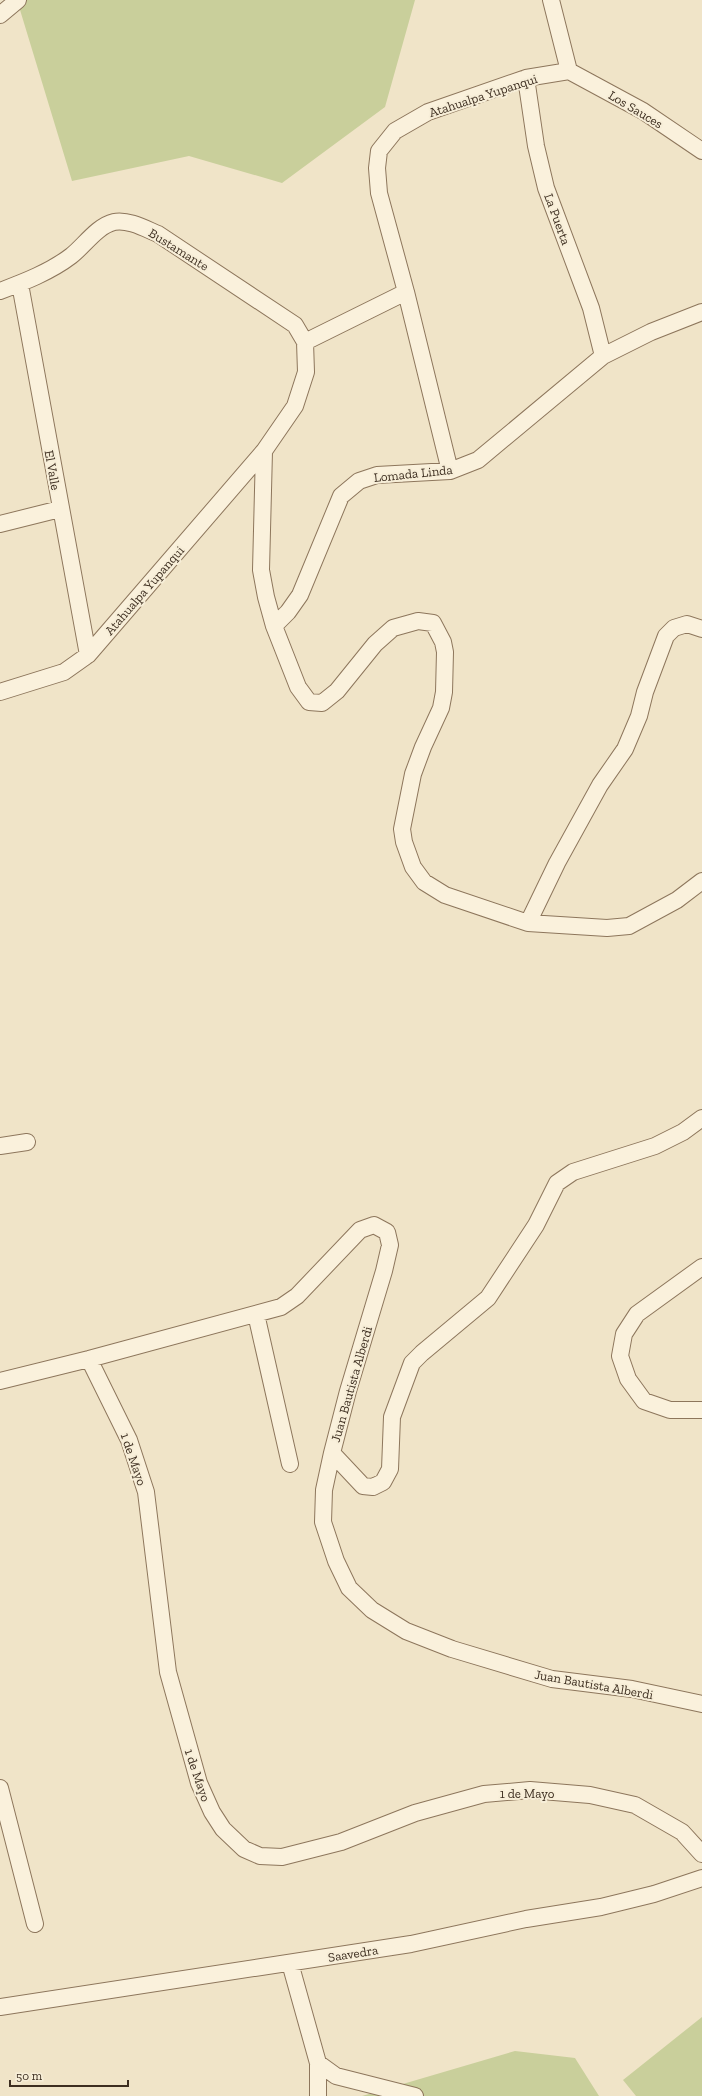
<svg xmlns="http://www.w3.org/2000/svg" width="702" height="2096" font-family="'Zilla Slab',serif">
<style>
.green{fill:#c9cf9b}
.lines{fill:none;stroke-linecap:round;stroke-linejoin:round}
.minor-casing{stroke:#8d765c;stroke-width:18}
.minor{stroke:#faf1dc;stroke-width:16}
.labels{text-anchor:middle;stroke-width:4;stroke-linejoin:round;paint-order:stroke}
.street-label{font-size:13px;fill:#3d2e20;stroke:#f7eed8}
</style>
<rect width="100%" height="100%" fill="#f0e4c8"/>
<path class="green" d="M17 0H415L385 107 282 183 189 156 72 181Z
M702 2017V2096H636L623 2080Z
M515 2051 575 2058 599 2096H362Z"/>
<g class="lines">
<defs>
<path id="minor" d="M551 0 569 71
M0 15 18 0
M569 71 643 111 702 151
M526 78 536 146 546 188 591 308 603 356
M20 284 88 655
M0 291C24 282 50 272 71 256 84 246 97 226 114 222 128 219 146 229 158 234L295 325 305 342
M406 292 450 471
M305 342 406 292 379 193 377 168 379 151 395 131 428 112 526 78 569 71
M264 451 261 570 266 597 274 626 298 687 309 702 322 703 337 691 375 644 393 628 418 621 433 623 443 642 445 652 444 692 441 708 423 747 413 774 402 829 404 842 413 867 424 882 445 895 528 923 607 928 629 926 677 900 702 881
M0 524 60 509
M274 626 288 612 300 595 341 496 359 481 377 475 450 471 478 460 603 356 651 332 702 312
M0 692 64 672 88 655 264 451 295 406 306 372 305 342
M528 923 557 863 600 785 625 749 639 716 645 692 666 636 674 628 687 624 702 629
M0 1146 27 1142
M702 1267 637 1314 624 1334 620 1356 628 1379 644 1401 670 1410H702
M256 1314 290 1464
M89 1359 129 1440 146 1492 168 1672 199 1783 212 1812 223 1829 244 1849 260 1856 282 1857 341 1842 415 1813 484 1794 530 1790 590 1795 635 1805 682 1832 702 1854
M0 1381 89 1359 281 1307 297 1296 360 1230 374 1225 387 1232 390 1245 384 1271 348 1391 332 1453 324 1490 323 1522 336 1561 349 1588 372 1610 406 1631 452 1649 552 1679 632 1689 702 1704
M332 1453 363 1486 373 1487 383 1482 390 1469 392 1417 412 1363 422 1353 488 1298 536 1225 557 1183 573 1172 655 1146 683 1132 702 1118
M0 1788 35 1924
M290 1963 318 2063 336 2076 415 2096
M0 2007 411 1944 526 1919 601 1907 654 1894 702 1878
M318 2096V2063"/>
</defs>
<use href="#minor" class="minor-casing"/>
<use href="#minor" class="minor"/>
</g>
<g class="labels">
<g class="street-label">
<text transform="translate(483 95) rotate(-18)" y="5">Atahualpa Yupanqui</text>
<text transform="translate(636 109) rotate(31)" y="5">Los Sauces</text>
<text transform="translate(558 219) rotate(70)" y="5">La Puerta</text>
<text transform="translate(179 249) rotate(32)" y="5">Bustamante</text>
<text transform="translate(53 470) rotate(80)" y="5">El Valle</text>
<text transform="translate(413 473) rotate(-6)" y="5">Lomada Linda</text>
<text transform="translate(144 590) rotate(-49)" y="5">Atahualpa Yupanqui</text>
<text transform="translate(351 1384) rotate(-74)" y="5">Juan Bautista Alberdi</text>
<text transform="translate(134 1459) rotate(71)" y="5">1 de Mayo</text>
<text transform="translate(594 1684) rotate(10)" y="5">Juan Bautista Alberdi</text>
<text transform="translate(198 1775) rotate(71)" y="5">1 de Mayo</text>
<text x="527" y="1798">1 de Mayo</text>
<text transform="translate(353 1953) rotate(-9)" y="5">Saavedra</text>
</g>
</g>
<path d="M10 2080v6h118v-6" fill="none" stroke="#3d2e20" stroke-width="2"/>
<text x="16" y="2080" font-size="12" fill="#3d2e20" stroke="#f7eed8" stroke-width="3" paint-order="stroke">50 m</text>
</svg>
